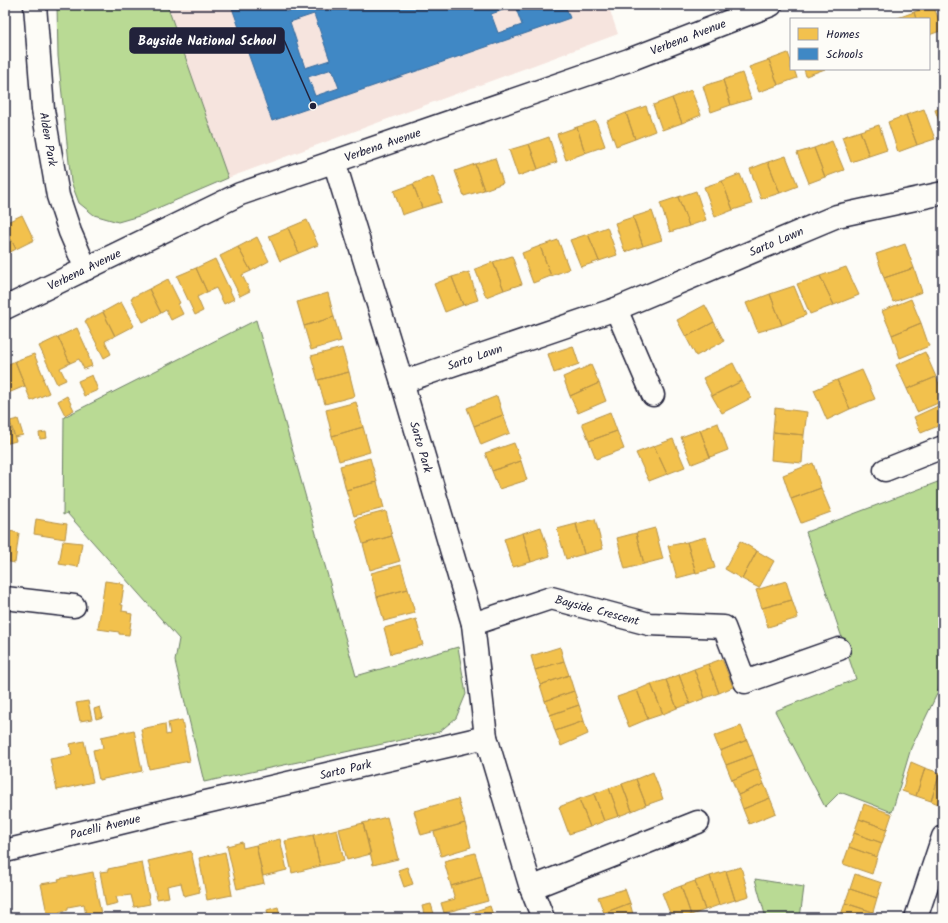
<svg xmlns="http://www.w3.org/2000/svg" width="948" height="923" font-family="Kalam,sans-serif">
<style>
.built{fill:#f6e4de}
.green{fill:#b9da94;stroke:#6e7e68}
.homes{fill:#f2c14e;stroke:#b49148}
.schools{fill:#3f88c5;stroke:#36699c;fill-rule:evenodd}
.lines{fill:none;stroke-linecap:round;stroke-linejoin:round}
.minor-casing{stroke:#22223b;stroke-width:25}
.minor{stroke:#fdfcf7;stroke-width:22}
.labels{text-anchor:middle;stroke-width:4;stroke-linejoin:round;paint-order:stroke}
.street-label{font-size:12px;fill:#22223b;stroke:#fdfcf7}
.leader{fill:none;stroke:#22223b;stroke-width:1.5}
.callout-dot{fill:#22223b;stroke:#fdfcf7;stroke-width:1.5}
.callout{fill:#22223b;stroke:#22223b;stroke-width:1.5}
.callout-label{font-size:13px;text-anchor:middle;font-weight:bold;fill:#fff}
</style>
<rect width="100%" height="100%" fill="#fdfcf7"/>
<filter id="ink" filterUnits="userSpaceOnUse"><feTurbulence type="fractalNoise" baseFrequency=".025" numOctaves="2"/><feDisplacementMap in="SourceGraphic" scale="8" xChannelSelector="R" yChannelSelector="G"/><feConvolveMatrix kernelMatrix="1 2 1 2 8 2 1 2 1" color-interpolation-filters="sRGB"/></filter>
<g filter="url(#ink)">
<path class="built" d="M167 5H608L618 34 228 178Z"/>
<path class="green" d="M57 5H167L228 178 139 216 118 222 94 215 79 203 71 182 58 56Z
M256 320 356 676 458 647 466 694 456 718 439 732 204 782 175 661 179 639 67 513 63 515 64 417Z
M943 480V673L937 694 911 748 892 812 840 792 825 807 775 711 856 679 806 532Z
M755 879 804 887 800 918H766Z"/>
<path class="homes" d="M933 5 943 30 929 35V19H916L914 12Z
M914 12 916 19H895Z
M788 53 791 61V69H794L797 78 778 85 769 60Z
M769 60 778 85 759 92 749 67Z
M804 69H825L806 76Z
M742 73 751 99 731 105 723 80Z
M723 80 731 105 711 112 703 86Z
M691 90 701 115 682 123 672 98Z
M672 98 682 123 662 130 653 105Z
M646 106 655 131 635 139 626 113Z
M943 107V132L935 110Z
M924 109 935 139 917 145 906 115Z
M626 113 635 139 616 146 607 121Z
M906 115 917 145 898 152 888 122Z
M596 121 605 146 585 153 577 127Z
M879 125 887 150 869 156 860 131Z
M577 127 585 153 566 160 557 134Z
M860 131 869 156 851 162 842 137Z
M549 137 557 162 538 169 529 144Z
M832 141 844 170 825 177 814 148Z
M529 144 538 169 518 176 509 150Z
M814 148 825 177 809 183 797 153Z
M786 156 798 186 780 193 768 162Z
M495 158 503 183 484 190 475 164Z
M768 162 780 193 761 199 750 169Z
M475 164 484 190 464 196 455 171Z
M740 174 752 204 733 210 722 181Z
M433 176 442 202 422 208 413 184Z
M722 181 733 210 715 217 704 187Z
M413 184 422 208 402 215 394 191Z
M696 191 706 220 689 226 678 197Z
M678 197 689 226 670 232 660 203Z
M652 211 662 240 643 246 633 217Z
M22 215 34 240 16 249 5 228V223Z
M633 217 643 246 625 252 615 223Z
M307 220 318 245 299 253 288 228Z
M607 227 617 255 599 261 588 234Z
M5 228 16 249 5 255Z
M288 228 299 253 280 261 269 236Z
M588 234 599 261 581 267 570 240Z
M257 237 269 261 251 271 238 247Z
M558 240 569 269 551 276 540 246Z
M905 244 914 268 884 278 876 254Z
M540 246 551 276 533 283 522 253Z
M238 247 251 271 242 275 250 291 240 296 220 256Z
M512 256 522 284 504 290 493 262Z
M215 259 234 299 224 304 216 288 207 292 196 268Z
M493 262 504 290 486 297 475 269Z
M846 267 859 295 834 305 820 276Z
M196 268 207 292 197 297 203 311 195 315 177 276Z
M914 268 922 292 893 302 884 278Z
M469 272 478 300 463 305 452 277Z
M820 276 834 305 810 314 797 284Z
M452 277 463 305 445 312 434 284Z
M168 279 180 303 178 304 183 314 171 320 166 310 161 313 149 289Z
M794 286 806 315 782 325 770 294Z
M149 289 161 313 143 322 131 298Z
M328 293 334 317 304 326 297 302Z
M770 294 782 325 758 332 746 303Z
M911 299 921 323 892 335 882 311Z
M121 302 134 326 115 336 103 312Z
M705 305 714 322 686 337 677 320Z
M103 312 115 336 105 341 111 354 104 358 85 321Z
M334 317 341 341 311 350 304 326Z
M714 322 724 341 696 356 686 337Z
M921 323 929 346 900 358 892 335Z
M77 328 89 354 88 355 92 366 84 369 79 359 70 363 58 337Z
M58 337 70 363 60 368 66 380 57 384 39 346Z
M573 346 579 364 554 373 548 354Z
M342 348 349 372 318 380 311 356Z
M925 352 936 377 907 389 896 365Z
M34 354 44 378 43 379 49 393 31 401 15 361Z
M15 361 25 386 6 394 5 391V366Z
M733 363 742 381 712 396 703 378Z
M591 365 599 383 570 396 563 377Z
M862 370 875 399 850 409 837 380Z
M349 372 355 396 325 404 318 380Z
M92 375 98 390 84 396 78 381Z
M936 377 943 393V401L917 412 907 389Z
M837 380 850 409 827 420 814 390Z
M742 381 751 398 722 413 712 396Z
M599 383 606 401 578 413 570 396Z
M67 396 74 410 65 415 58 401Z
M497 396 503 415 474 426 467 408Z
M356 402 363 427 332 436 326 410Z
M940 405 943 411V424L921 433 914 417Z
M775 408 807 412 804 435 773 432Z
M610 412 617 431 589 441 582 423Z
M503 415 510 433 481 445 474 426Z
M18 419 23 435 15 437 10 421Z
M9 422 16 441 5 444V423Z
M718 423 728 450 710 457 700 430Z
M363 427 370 452 339 461 332 436Z
M700 430 710 457 692 464 681 437Z
M617 431 624 449 596 459 589 441Z
M46 432 47 438 40 439 39 433Z
M773 432 804 435 802 463 771 460Z
M673 439 685 467 667 474 654 446Z
M514 443 521 461 492 471 485 453Z
M654 446 667 474 649 481 636 453Z
M370 458 377 482 346 490 340 466Z
M521 461 527 480 499 489 492 471Z
M813 463 821 488 791 499 783 475Z
M377 482 384 508 354 516 346 490Z
M821 488 831 512 801 523 791 499Z
M386 511 392 536 363 544 355 519Z
M36 519 67 524 65 539 34 534Z
M595 519 603 549 584 554 576 524Z
M576 524 584 554 566 559 557 529Z
M541 527 550 556 531 562 523 533Z
M655 528 663 559 644 564 636 533Z
M5 530 19 533 15 563 5 561Z
M523 533 531 562 513 567 504 539Z
M636 533 644 564 625 569 617 538Z
M392 536 400 561 370 570 363 544Z
M706 537 715 568 696 573 687 542Z
M63 541 82 543 78 567 59 564Z
M740 541 757 551 742 579 725 569Z
M687 542 696 573 677 578 668 546Z
M757 551 774 561 759 588 742 579Z
M401 565 408 589 377 597 371 573Z
M105 581 120 583V584L124 585 121 605H123L122 611 128 612 127 613 132 614 129 635 119 634V632L98 629Z
M786 581 792 600 762 608 756 590Z
M408 589 415 613 384 621 377 597Z
M792 600 798 618 768 627 762 608Z
M416 619 423 645 391 654 384 628Z
M560 647 564 661 535 670 531 656Z
M722 659 733 687 719 693 708 664Z
M564 661 569 675 540 685 535 670Z
M708 664 719 693 705 698 694 669Z
M694 669 705 698 690 704 679 675Z
M569 675 574 691 545 701 540 685Z
M679 675 690 704 677 708 666 680Z
M666 680 677 708 663 714 651 684Z
M651 684 663 714 648 719 637 690Z
M637 690 648 719 629 727 617 697Z
M574 691 579 705 550 715 545 701Z
M88 701 92 719 80 721 76 703Z
M579 705 584 721 555 731 550 715Z
M100 707 103 717 96 719 94 709Z
M943 714V731L938 729Z
M182 720 190 761 149 769 141 729 165 724 166 735 170 734 168 723Z
M584 721 588 734 561 746 555 731Z
M741 726 747 740 720 751 714 736Z
M134 730 142 771 99 780 93 750 103 748 101 737Z
M747 740 753 755 726 765 720 751Z
M84 741 93 782 57 790 50 759 72 755 70 744Z
M753 755 758 769 732 780 726 765Z
M911 762 925 768 916 796 902 791Z
M925 768 940 773 931 801 916 796Z
M758 769 764 784 738 795 732 780Z
M653 772 663 799 646 805 636 779Z
M940 773 943 774V806L931 801Z
M636 779 646 805 632 811 622 784Z
M622 784 632 811 619 816 609 788Z
M764 784 770 798 743 809 738 795Z
M609 788 619 816 604 821 594 794Z
M594 794 604 821 590 827 579 799Z
M770 798 776 813 749 824 743 809Z
M458 799 465 823 421 835 414 811Z
M579 799 590 827 569 834 559 807Z
M864 804 892 814 887 829 859 819Z
M387 817 398 859 373 865 363 823Z
M859 819 887 829 882 843 854 833Z
M363 823 371 854 347 860 339 829Z
M465 823 471 847 441 856 434 832Z
M337 829 344 861 320 866 313 835Z
M854 833 882 843 877 857 849 847Z
M313 835 320 866 292 873 285 841Z
M280 839 287 870 263 876 256 845Z
M242 842 243 848 256 845 264 883 237 889 227 846Z
M849 847 877 857 872 874 843 864Z
M191 851 200 892 184 896 181 883 167 886 169 897 157 899 148 861Z
M225 852 231 884H230L232 895 207 900 199 858Z
M475 853 482 877 451 886 444 861Z
M142 862 150 904 134 907 131 895 116 897 118 903 106 906 100 872 108 871V869Z
M407 867 413 884 404 887 398 870Z
M741 867 749 896 735 900 726 871Z
M726 871 735 900 719 905 710 876Z
M93 872 101 914 86 916 84 904 68 907V910L59 912 60 918H48L41 884 59 881 58 879Z
M855 874 882 883 877 898 850 889Z
M710 876 719 905 705 910 695 881Z
M482 877 488 901 444 913 441 903 455 899 451 886Z
M695 881 705 910 691 915 681 886Z
M681 886 691 915 683 918H672L662 893Z
M625 889 630 903 604 913 598 897Z
M850 889 877 898 873 912 845 903Z
M630 903 634 918H606L604 913Z
M845 903 873 912 870 918H840Z
M431 904 435 917 425 918 422 906Z
M490 906 494 918H461L460 916Z
M278 907 281 918H269L267 910Z"/>
<path class="schools" d="M231 5H284L286 12 309 5H565L570 18 272 121ZM515 6 522 25 498 33 491 14ZM314 14 330 60 305 68 290 22ZM332 69 339 88 315 96 308 77Z"/>
<g class="lines">
<defs>
<g id="minor">
<path id="s1" d="M35 5 43 110 58 196 70 232 86 269"/>
<path id="s2" d="M334 161 402 382 473 624 486 737 531 888 543 918"/>
<path id="s3" d="M5 308 240 194 629 60 771 5"/>
<path d="M616 309 653 395"/>
<path id="s4" d="M402 382 616 309 837 216 943 193"/>
<path d="M885 470 943 447"/>
<path d="M5 598 74 606"/>
<path id="s5" d="M473 624 551 598 649 624 724 627 745 682 839 649"/>
<path id="s6" d="M5 851 206 802 486 737"/>
<path d="M531 888 698 822"/>
<path d="M916 918 943 837"/>
</g>
</defs>
<use href="#minor" class="minor-casing"/>
<use href="#minor" class="minor"/>
</g>
</g>
<g class="labels">
<g class="street-label">
<text dy="4" stroke="none"><textPath href="#s3" startOffset="736">Verbena Avenue</textPath></text>
<text dy="4" stroke="none"><textPath href="#s1" startOffset="135">Alden Park</textPath></text>
<text dy="4" stroke="none"><textPath href="#s3" startOffset="412">Verbena Avenue</textPath></text>
<text dy="4" stroke="none"><textPath href="#s4" startOffset="400">Sarto Lawn</textPath></text>
<text dy="4" stroke="none"><textPath href="#s3" startOffset="88">Verbena Avenue</textPath></text>
<text dy="4" stroke="none"><textPath href="#s4" startOffset="77">Sarto Lawn</textPath></text>
<text dy="4" stroke="none"><textPath href="#s2" startOffset="299">Sarto Park</textPath></text>
<text dy="4" stroke="none"><textPath href="#s5" startOffset="130">Bayside Crescent</textPath></text>
<text dy="4" stroke="none"><textPath href="#s6" startOffset="350">Sarto Park</textPath></text>
<text dy="4" stroke="none"><textPath href="#s6" startOffset="103">Pacelli Avenue</textPath></text>
</g>
</g>
<path class="leader" d="M313 106L284 40"/>
<circle class="callout-dot" cx="313" cy="106" r="4"/>
<rect class="callout" x="130" y="28" width="154" height="25" rx="4"/>
<g class="callout-label">
<text x="207" y="45">Bayside National School</text>
</g>
<rect width="948" height="923" fill="none" stroke="#fdfcf7" stroke-width="20"/>
<rect x="10" y="10" width="928" height="903" fill="none" stroke="#22223b" stroke-width="1.5" filter="url(#ink)"/>
<rect x="790" y="18" width="140" height="52" fill="#fdfcf7" stroke="#a5a5ac"/>
<rect x="798" y="28" width="20" height="12" fill="#f2c14e" stroke="#a5a5ac"/>
<text x="826" y="38" font-size="12" fill="#22223b">Homes</text>
<rect x="798" y="48" width="20" height="12" fill="#3f88c5" stroke="#a5a5ac"/>
<text x="826" y="58" font-size="12" fill="#22223b">Schools</text>
</svg>
